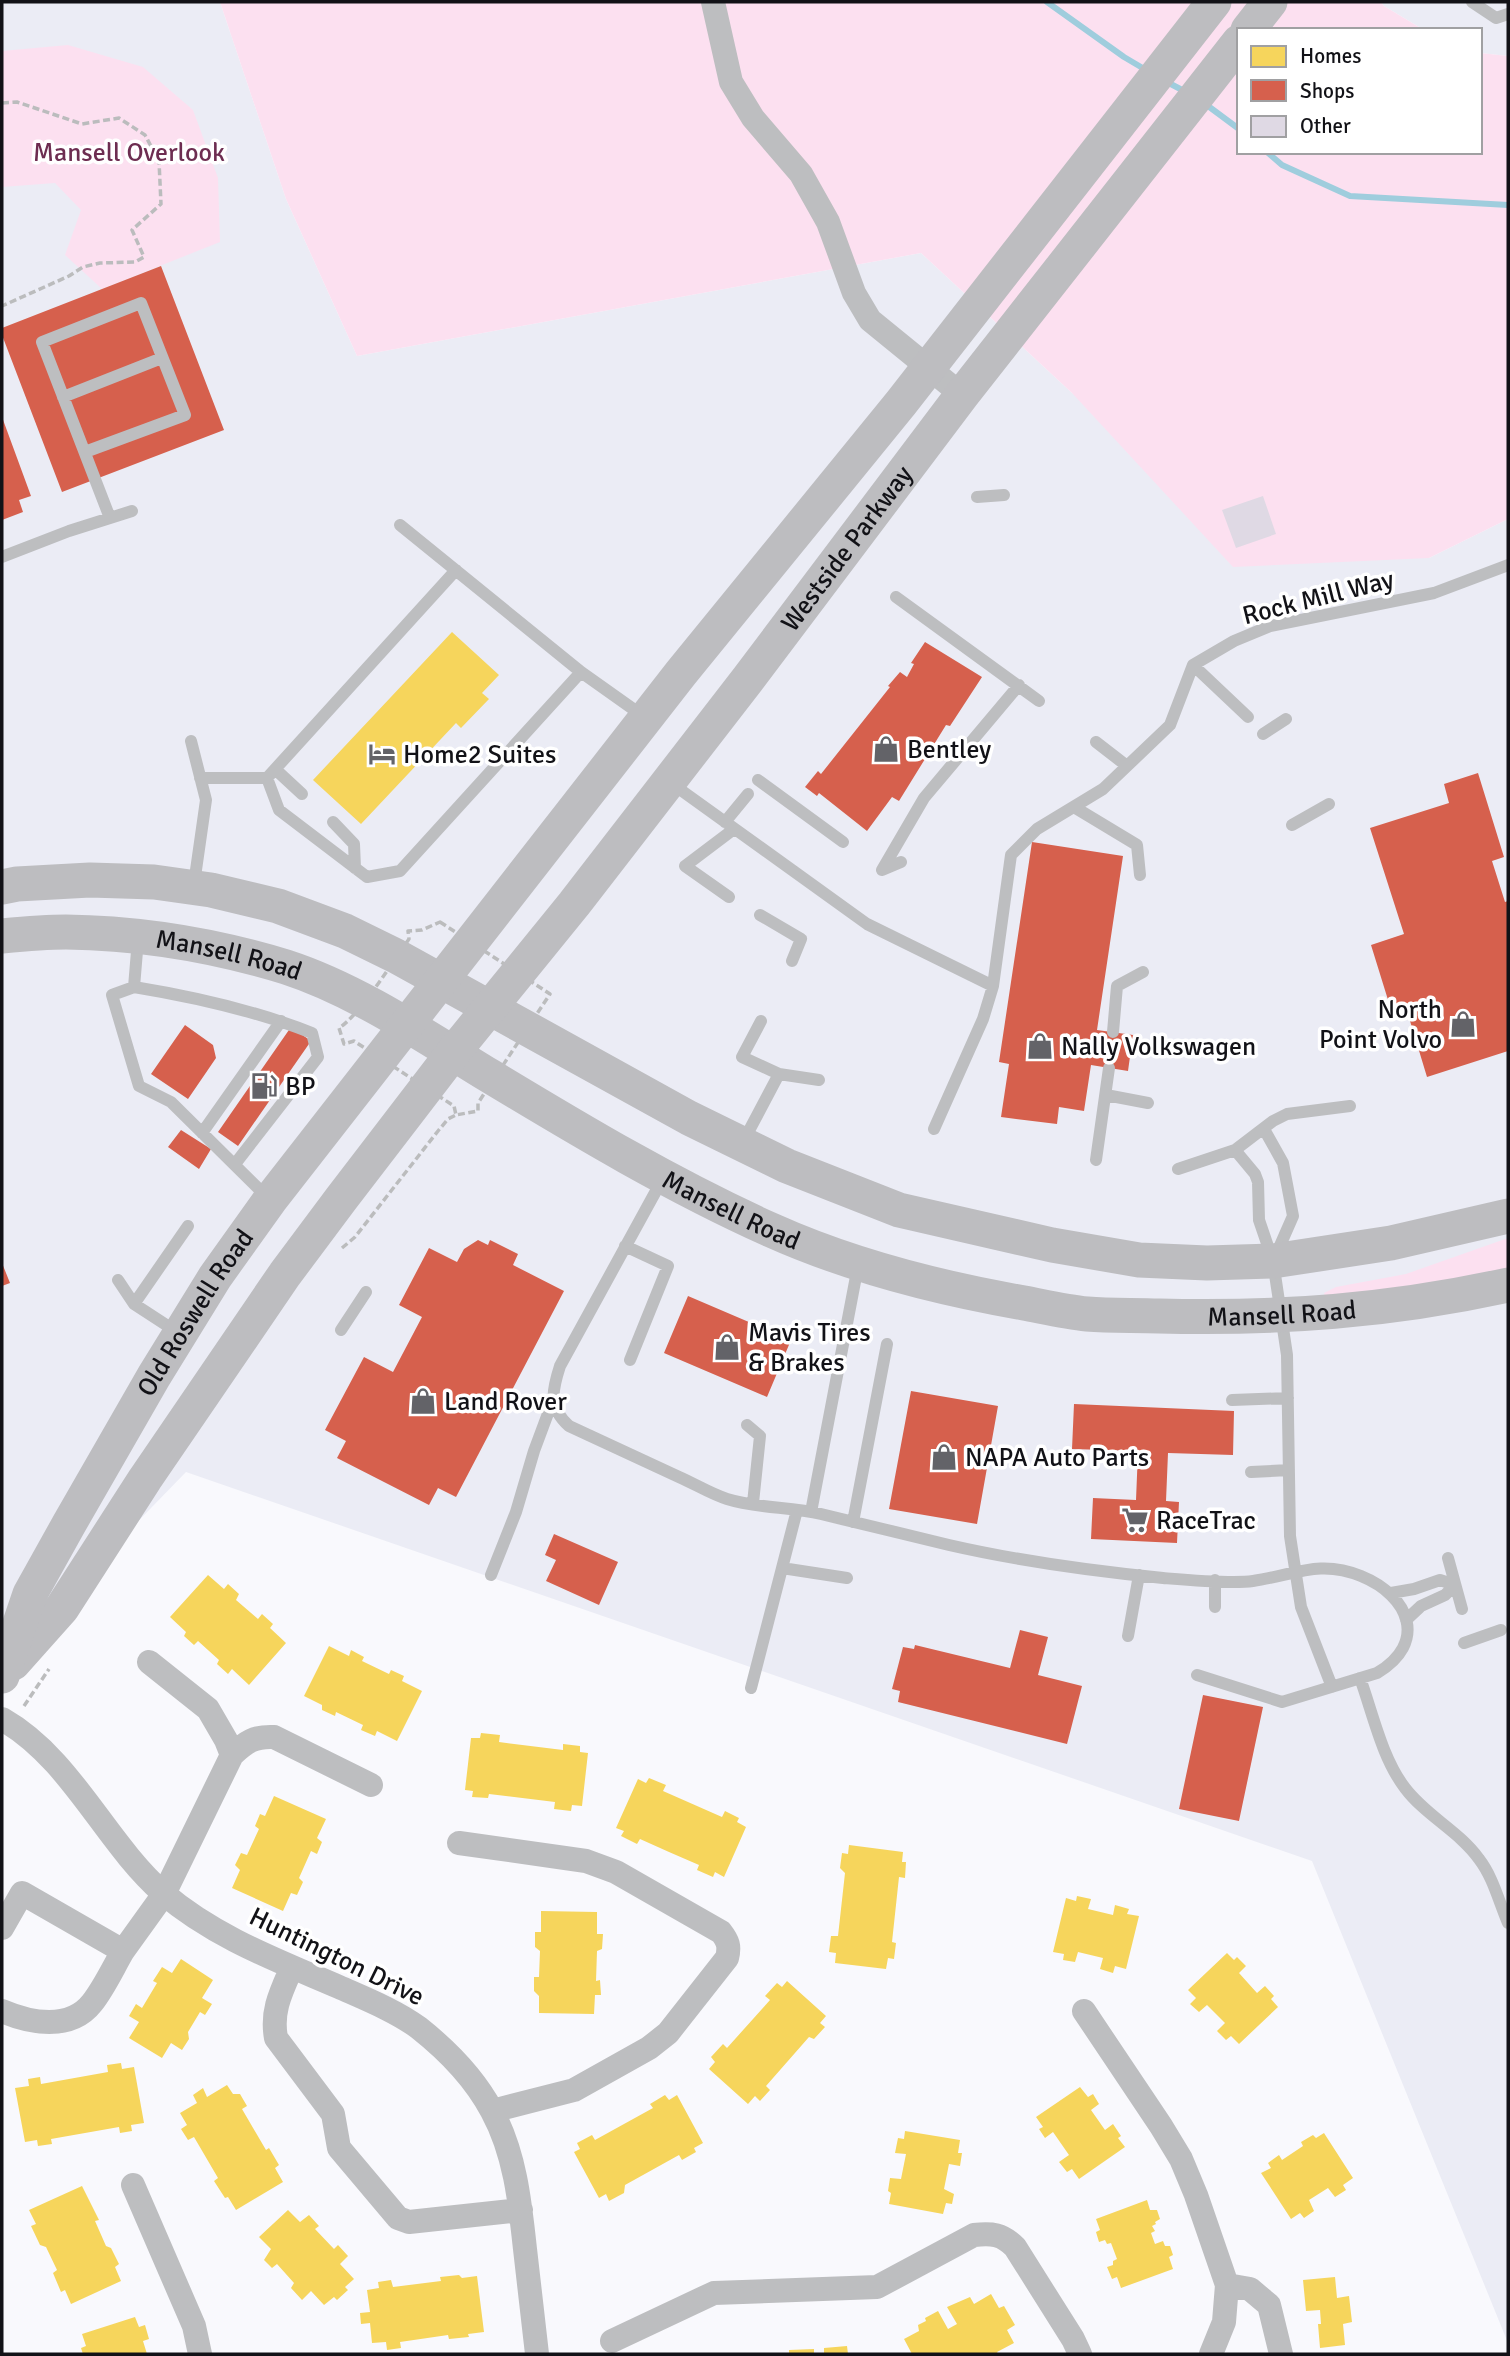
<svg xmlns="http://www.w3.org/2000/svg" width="1510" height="2356" font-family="Signika,sans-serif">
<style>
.built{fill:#ebecf5}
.green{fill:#fce0f0}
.homes{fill:#f6d55c}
.shops{fill:#d6604d}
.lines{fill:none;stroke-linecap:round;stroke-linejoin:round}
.stream{stroke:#9fcddd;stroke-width:6}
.building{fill:#dfd9e4}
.path{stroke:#bbbcbd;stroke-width:3.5;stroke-dasharray:7 3.5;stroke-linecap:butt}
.lane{stroke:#bdbec0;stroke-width:12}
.street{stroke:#bdbec0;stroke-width:24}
.secondary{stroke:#bdbdc0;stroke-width:35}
.labels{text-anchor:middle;stroke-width:7;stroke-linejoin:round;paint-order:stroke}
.park-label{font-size:26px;fill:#6d2d51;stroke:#fff}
.street-label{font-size:26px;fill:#121217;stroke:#fff}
.poi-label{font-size:26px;fill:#121217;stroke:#fff;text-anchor:start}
</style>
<rect width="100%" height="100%" fill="#f9f9fd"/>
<path class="built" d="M2 2H220L286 199 357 356 921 253 1072 393 1429 558 1508 519V2343L1312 1861 186 1472 13 1650 2 1668Z
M1381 2H1508V56L1480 53V30H1424L1384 6Z"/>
<path class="green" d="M220 2H1381L1384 6 1424 30H1239V152H1480V53L1508 56V519L1429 558 1233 567 1072 393 921 253 357 356 286 199Z
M68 45 143 67 193 110 218 178 220 242 102 289 65 255 81 210 55 183 2 187V51Z
M1508 1238V1272L1326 1300 1324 1293 1336 1287 1406 1274Z"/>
<path class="homes" d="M452 632 499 675 482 693 489 699 461 728 456 723 361 824 313 780Z
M208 1575 224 1589 228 1584 239 1594 236 1600 258 1619 262 1614 273 1624 270 1628 286 1643 249 1685 232 1669 228 1674 217 1664 219 1660 198 1641 194 1645 184 1636 186 1632 170 1617Z
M329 1646 349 1656 351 1650 364 1657 362 1661 389 1674 391 1670 404 1676 402 1681 422 1691 397 1741 377 1731 375 1736 361 1730 363 1725 336 1712 335 1716 322 1710V1705L304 1696Z
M481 1733 500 1735 499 1742 563 1750V1744L580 1746V1752L588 1753 582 1806 572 1805 571 1811 554 1809 555 1802 489 1794 488 1798 472 1797 473 1791 465 1790 471 1738H480Z
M649 1778 666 1785 663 1791 722 1817 725 1811 739 1818 737 1822 746 1827 724 1877 715 1872 713 1877 697 1870 699 1865 669 1852 640 1839 637 1844 621 1836 624 1831 616 1828 638 1779 646 1783Z
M274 1796 326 1819 317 1838 322 1842 317 1854 311 1851 299 1878 303 1882 297 1895 291 1893 283 1911 232 1888 240 1870 235 1865 241 1853 247 1855 259 1829 255 1826 260 1814 265 1816Z
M849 1845 903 1852 902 1862H906L905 1878 899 1877 892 1942 896 1943 894 1959 888 1958 886 1969 835 1963 836 1953 829 1952 831 1936H838L845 1873 840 1868 842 1853 848 1854Z
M1077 1896 1091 1899 1088 1909 1113 1915 1115 1905 1129 1909 1127 1914 1139 1916 1126 1969 1115 1966 1113 1973 1100 1969 1103 1958 1078 1952 1075 1962 1063 1960 1064 1954 1053 1952 1066 1898 1076 1901Z
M541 1911 597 1912V1934H603L602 1949 597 1951 596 1981 600 1980 601 1995H595L594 2014 539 2013V1996L534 1991V1977H539L540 1951 535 1947V1932H541Z
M1227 1953 1234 1960 1237 1957 1246 1966 1239 1973 1257 1993 1265 1986 1274 1996 1271 1999 1278 2007 1239 2044 1231 2036 1226 2040 1217 2031 1225 2023 1207 2005 1199 2012 1190 2004 1196 1998 1188 1990Z
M181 1959 213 1980 202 1998 212 2004 205 2015 200 2012 188 2032 189 2039 182 2050 171 2043 162 2058 129 2038 139 2022 129 2016 136 2004 142 2008 157 1983 153 1981 162 1967 172 1973Z
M787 1981 826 2016 820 2023 825 2027 814 2039 809 2037 766 2086 770 2090 760 2101 755 2096 748 2104 709 2069 715 2062 711 2057 723 2044 727 2048 770 2000 765 1996 777 1983 782 1987Z
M121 2063 122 2069 134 2067 144 2123 131 2125 132 2131 120 2133 119 2127 51 2139 52 2144 38 2146 37 2140 25 2142 15 2088 29 2086 28 2079 40 2077 41 2084 108 2072 107 2065Z
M227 2085 233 2094H240L247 2106 242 2109 266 2150 269 2148 279 2165 275 2168 283 2182 236 2210 228 2197 225 2198 214 2181 218 2178 194 2137 188 2140 181 2129 187 2125 180 2113 197 2103 193 2095 203 2088 207 2097Z
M1080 2087 1088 2097 1093 2094 1099 2104 1091 2110 1105 2130 1113 2124 1121 2136 1118 2138 1125 2147 1079 2179 1072 2169 1067 2172 1059 2162 1069 2155 1053 2132 1045 2138 1039 2129 1043 2127 1036 2117Z
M665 2095 669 2100 677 2095 703 2143 694 2148 696 2152 682 2160 679 2155 625 2185 624 2193 609 2201 606 2194 599 2198 574 2152 580 2149 577 2143 592 2135 595 2140 653 2108 650 2104Z
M905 2131 960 2140 958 2153H962L960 2166 949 2164 944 2189 954 2194 952 2204 946 2203 943 2214 889 2204 891 2193 888 2191 890 2178 901 2179 906 2154 895 2153 898 2138 904 2139Z
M1324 2133 1353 2178 1343 2185 1346 2190 1335 2197 1328 2188 1309 2200 1314 2211 1304 2218 1300 2213 1291 2219 1261 2173 1271 2168 1268 2163 1279 2155 1282 2160 1303 2146 1301 2142 1313 2135 1316 2138Z
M82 2186 99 2220 95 2221 106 2246 111 2248 119 2264 115 2267 121 2281 71 2304 65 2290 61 2292 53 2273 57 2270 46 2247 40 2245 31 2226 36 2224 29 2210Z
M1147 2200 1150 2210H1157L1160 2219 1155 2222 1156 2224 1152 2226 1155 2231 1151 2233 1155 2244 1163 2241 1165 2246H1170L1173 2255 1169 2257 1173 2269 1121 2288 1117 2277 1112 2279 1107 2267 1113 2265V2261L1117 2259 1111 2243 1107 2244 1105 2240 1099 2242 1096 2232 1100 2230 1096 2219Z
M288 2210 300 2222 309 2215 319 2226 315 2229 334 2249 338 2245 348 2256 340 2264 354 2279 345 2287 348 2290 337 2300 334 2297 324 2305 311 2291 302 2300 291 2288 294 2283 277 2264 272 2268 264 2260 271 2249 259 2237Z
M459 2275 462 2278 477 2276 484 2332 468 2334 469 2337 449 2339 448 2335 400 2342 401 2348 387 2350 386 2342 372 2343 370 2323 361 2324 360 2313 370 2312 367 2290 379 2288 378 2282 391 2280 393 2287 441 2281 440 2277Z
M1335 2277 1337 2298 1349 2296 1352 2322 1343 2324 1345 2345 1320 2348 1318 2324H1321L1320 2310 1306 2311 1303 2280Z
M991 2294 999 2308 1004 2306 1015 2325 1007 2330 1014 2343 997 2352 998 2354H912L904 2339 919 2331 918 2325 926 2321 925 2318 938 2311 948 2329 957 2324 947 2307 970 2297 974 2304Z
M135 2317 139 2327 145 2325 149 2339 143 2341 147 2354H83L81 2348 86 2346 82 2334Z
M847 2346 848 2354H824V2348Z
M814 2349V2354H789V2350Z"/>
<path class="shops" d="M161 266 224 430 62 492 2 335V328Z
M2 417 31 496 19 500 23 512 2 520Z
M925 642 982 677 950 726 946 725 899 801 892 797 867 831 819 793 817 796 805 787 818 771 821 774 890 687 888 686 900 672 907 677 914 664 911 663Z
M1478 773 1504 857 1492 861 1505 902 1508 901V1051L1427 1077 1407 1011 1393 1016 1371 945 1404 934 1370 828 1449 803 1444 784Z
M1032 842 1123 856 1097 1030 1133 1035 1128 1071 1091 1065 1084 1111 1059 1107 1057 1124 1001 1117 1009 1064 999 1062Z
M185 1025 213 1045 216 1058 188 1099 151 1074Z
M291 1027 311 1041 238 1146 218 1132Z
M181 1130 211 1149 199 1169 168 1147Z
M478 1240 488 1245 490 1240 518 1254 513 1265 564 1291 456 1497 438 1488 429 1505 337 1458 346 1441 325 1430 364 1357 393 1372 422 1317 399 1305 429 1248 457 1262 464 1249Z
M2 1263 10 1283 2 1286Z
M688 1296 791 1340 767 1397 664 1353Z
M911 1391 998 1406 977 1524 889 1509Z
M1074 1404 1234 1411 1233 1455 1168 1453 1166 1501 1179 1502 1177 1543 1091 1539 1093 1498 1136 1500 1138 1451 1072 1449Z
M554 1534 618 1562 599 1605 546 1581 556 1560 545 1555Z
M1020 1630 1048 1637 1038 1675 1082 1686 1067 1744 898 1702 900 1691 892 1689 903 1647 914 1649 915 1645 1010 1668Z
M1203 1695 1263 1707 1239 1821 1179 1809Z"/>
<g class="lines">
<path class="stream" d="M1047 2 1124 57 1146 70
M1165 81 1186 92
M1204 103 1239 129
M1267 152 1282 165 1350 196 1508 205"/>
</g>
<path class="building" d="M1263 496 1276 534 1236 548 1222 510Z"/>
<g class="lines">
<path class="path" d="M2 103 17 102 82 124 119 118 145 135 159 161 161 204 132 230 144 257 135 262 100 263 83 267 69 276 2 306
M440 922 550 994 478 1103V1111L456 1115 454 1106 354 1041 344 1044 339 1028C360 1015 393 961 409 939L408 931 422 930Z
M342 1248 355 1237 438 1131 448 1119 456 1115
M24 1706 49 1669"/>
<path class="lane" d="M1472 2 1496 18 1508 14
M63 397 162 358
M85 452 185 415 141 303 42 342 110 518
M977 497 1004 495
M400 525 581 672
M2 557 69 531 132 511
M896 597 1039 701
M1193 665 1248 717
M1263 734 1286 719
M191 741 206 800 194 884
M1096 742 1127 766
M275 769 302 794
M200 778H267L279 810 367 877 400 871 581 672 643 716
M267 778 456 570
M758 780 843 842
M671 783 867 924 993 986
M1074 807 1137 845 1140 875
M333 822 354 844 355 868
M725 822 748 794
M1292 825 1329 804
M882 870 924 798 1019 685
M882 870 901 862
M729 897 685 866 734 829
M760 915 801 939 792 961
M138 939 134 987 112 995 139 1086 171 1102 268 1198
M134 987C195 997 254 1010 312 1033L318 1057 235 1164
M761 1021 742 1057 779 1074 819 1080
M1113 1032 1117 986 1143 972
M1106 1095 1148 1103
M934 1129 983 1019 993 986 1011 855 1037 829 1103 789 1170 725 1193 665 1234 641 1270 626 1434 593 1508 565
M1264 1129 1283 1163 1293 1216 1275 1257
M202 1133 281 1021
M743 1142 779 1074
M1235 1150 1255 1174 1258 1182 1259 1220 1273 1261 1287 1355 1290 1536 1301 1607 1332 1687
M1096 1160 1109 1068
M1178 1169 1235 1150 1273 1121 1287 1114 1350 1106
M662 1180 560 1366C552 1391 548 1407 569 1426 606 1443 642 1460 679 1477 695 1484 711 1494 727 1499 755 1508 791 1507 821 1514 864 1524 906 1535 949 1545 1019 1561 1092 1571 1163 1578 1187 1580 1231 1584 1253 1581 1294 1575 1320 1559 1361 1576 1410 1596 1428 1643 1377 1673L1282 1702 1197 1675
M625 1246 668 1266 630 1360
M118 1280 134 1304 177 1332
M134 1304 188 1226
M341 1330 366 1292
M1232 1400 1288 1398
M747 1425 760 1436 753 1503
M1251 1472 1289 1470
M811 1512 858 1266
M853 1522 887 1344
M1448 1558 1462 1609
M782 1568 847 1578
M491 1575 516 1512 534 1451 553 1400
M1215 1580V1607
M1391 1593 1414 1589 1440 1580 1455 1585
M1406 1620 1421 1606 1445 1595 1455 1585
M1128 1636 1139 1575
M1464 1643 1501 1630
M1360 1678C1373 1714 1382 1758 1405 1788 1426 1816 1459 1831 1479 1859 1493 1877 1499 1902 1508 1923
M751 1688 797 1510"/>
<path class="street" d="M713 2 731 82 753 118 801 174 828 222 854 293 870 320 962 395
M149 1662 208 1709 226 1740 232 1755
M2 1719C72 1759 104 1841 163 1893 214 1937 279 1961 339 1987 366 1999 396 2011 419 2028 448 2051 475 2079 492 2111 515 2153 520 2202 525 2249 529 2284 533 2319 537 2354
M459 1843 586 1861 616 1872 721 1932C728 1941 730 1946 727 1958L668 2033 649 2048 574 2090 492 2111
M2 1928 22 1893 123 1951C113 1968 104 1988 92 2003 70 2031 30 2023 2 2011
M123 1951 164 1894 232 1755C246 1742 254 1736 274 1737L371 1785
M292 1967C281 1992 271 2011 276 2038L333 2114 339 2148 398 2218 409 2222 521 2210
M1084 2011 1161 2126 1181 2159 1196 2195 1227 2285 1224 2322 1211 2354
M133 2185 194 2326 200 2354
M1227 2285 1250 2289 1269 2305 1281 2354
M612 2341 714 2293 877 2287 974 2235C992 2233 1002 2234 1015 2247L1073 2339 1080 2354"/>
<g class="secondary">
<path d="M1248 30 1270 2"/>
<path d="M2 887 17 884 90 880 154 882 211 890 278 906 345 931 396 956 689 1118 787 1166 899 1210 1052 1245 1139 1260 1207 1263 1273 1261 1391 1243 1508 1216"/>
<path id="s1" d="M2 936C23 934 44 932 66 932 141 933 214 945 286 967 357 990 426 1037 490 1076 581 1131 673 1186 771 1230 851 1266 938 1288 1024 1303 1045 1307 1066 1312 1087 1314 1111 1316 1135 1315 1159 1316 1280 1319 1389 1311 1508 1285"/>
<path id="s2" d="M13 1663 62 1608 145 1479 285 1274 341 1199 453 1053 574 904 748 679 962 395 1239 42"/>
<path id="s3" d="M2 1676 30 1594 69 1524 154 1376 215 1277 270 1200 681 673 901 403 1214 2"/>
</g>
</g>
<defs>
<symbol id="shop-bare" viewBox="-9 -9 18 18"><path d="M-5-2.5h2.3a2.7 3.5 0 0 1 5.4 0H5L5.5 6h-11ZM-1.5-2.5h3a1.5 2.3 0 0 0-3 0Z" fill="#636368" stroke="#fff" stroke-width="2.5" paint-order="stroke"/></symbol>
<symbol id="hotel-bare" viewBox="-9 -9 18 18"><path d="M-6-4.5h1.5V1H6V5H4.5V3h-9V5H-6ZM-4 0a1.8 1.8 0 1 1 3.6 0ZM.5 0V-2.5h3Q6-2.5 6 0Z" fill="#636368" stroke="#fff" stroke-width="2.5" paint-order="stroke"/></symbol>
<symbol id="fuel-bare" viewBox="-9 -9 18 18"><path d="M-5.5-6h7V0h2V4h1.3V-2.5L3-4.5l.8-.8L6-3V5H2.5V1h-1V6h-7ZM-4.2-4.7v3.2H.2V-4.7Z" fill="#636368" stroke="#fff" stroke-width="2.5" paint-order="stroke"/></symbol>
<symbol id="supermarket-bare" viewBox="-9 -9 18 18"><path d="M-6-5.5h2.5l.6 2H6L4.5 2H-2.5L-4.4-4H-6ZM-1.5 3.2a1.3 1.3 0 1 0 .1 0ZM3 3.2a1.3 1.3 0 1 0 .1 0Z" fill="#636368" stroke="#fff" stroke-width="2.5" paint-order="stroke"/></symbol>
</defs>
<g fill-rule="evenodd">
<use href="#shop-bare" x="867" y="730" width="38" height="38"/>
<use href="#hotel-bare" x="363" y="735" width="38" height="38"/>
<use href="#shop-bare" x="1444" y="1005" width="38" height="38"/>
<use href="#shop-bare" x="1021" y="1027" width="38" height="38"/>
<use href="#fuel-bare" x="245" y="1067" width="38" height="38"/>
<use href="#shop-bare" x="708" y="1328" width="38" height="38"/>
<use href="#shop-bare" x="404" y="1382" width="38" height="38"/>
<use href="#shop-bare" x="925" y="1438" width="38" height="38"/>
<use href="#supermarket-bare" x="1116" y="1501" width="38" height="38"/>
</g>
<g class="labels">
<g class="park-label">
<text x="129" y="161">Mansell Overlook</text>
</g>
<g class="street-label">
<text dy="9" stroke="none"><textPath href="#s2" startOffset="1393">Westside Parkway</textPath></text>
<text transform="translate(1318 597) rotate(-14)" y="9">Rock Mill Way</text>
<text dy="9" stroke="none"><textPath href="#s1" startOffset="229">Mansell Road</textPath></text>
<text dy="9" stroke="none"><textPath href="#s1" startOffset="796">Mansell Road</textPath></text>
<text dy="9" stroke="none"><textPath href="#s3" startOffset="413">Old Roswell Road</textPath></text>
<text dy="9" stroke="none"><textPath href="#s1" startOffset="1363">Mansell Road</textPath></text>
<text transform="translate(337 1956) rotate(26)" y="9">Huntington Drive</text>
</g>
<g class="poi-label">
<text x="907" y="758">Bentley</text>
<text x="403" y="763">Home2 Suites</text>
<text x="1442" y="1018" text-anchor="end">North<tspan x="1442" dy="30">Point Volvo</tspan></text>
<text x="1061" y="1055">Nally Volkswagen</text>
<text x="285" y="1095">BP</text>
<text x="748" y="1341">Mavis Tires<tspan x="748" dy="30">&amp; Brakes</tspan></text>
<text x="444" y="1410">Land Rover</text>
<text x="965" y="1466">NAPA Auto Parts</text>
<text x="1156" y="1529">RaceTrac</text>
</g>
</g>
<rect width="1510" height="2356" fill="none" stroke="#121217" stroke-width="7"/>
<rect x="1237" y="28" width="245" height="126" fill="#ffffff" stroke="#a0a0a2" stroke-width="2"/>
<rect x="1251" y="46" width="35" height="21" fill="#f6d55c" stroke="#a0a0a2" stroke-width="2"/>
<text x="1300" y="63" font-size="21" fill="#121217">Homes</text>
<rect x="1251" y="80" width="35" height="21" fill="#d6604d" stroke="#a0a0a2" stroke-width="2"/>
<text x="1300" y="98" font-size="21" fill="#121217">Shops</text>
<rect x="1251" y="116" width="35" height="21" fill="#dfd9e4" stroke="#a0a0a2" stroke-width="2"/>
<text x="1300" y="133" font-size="21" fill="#121217">Other</text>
</svg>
